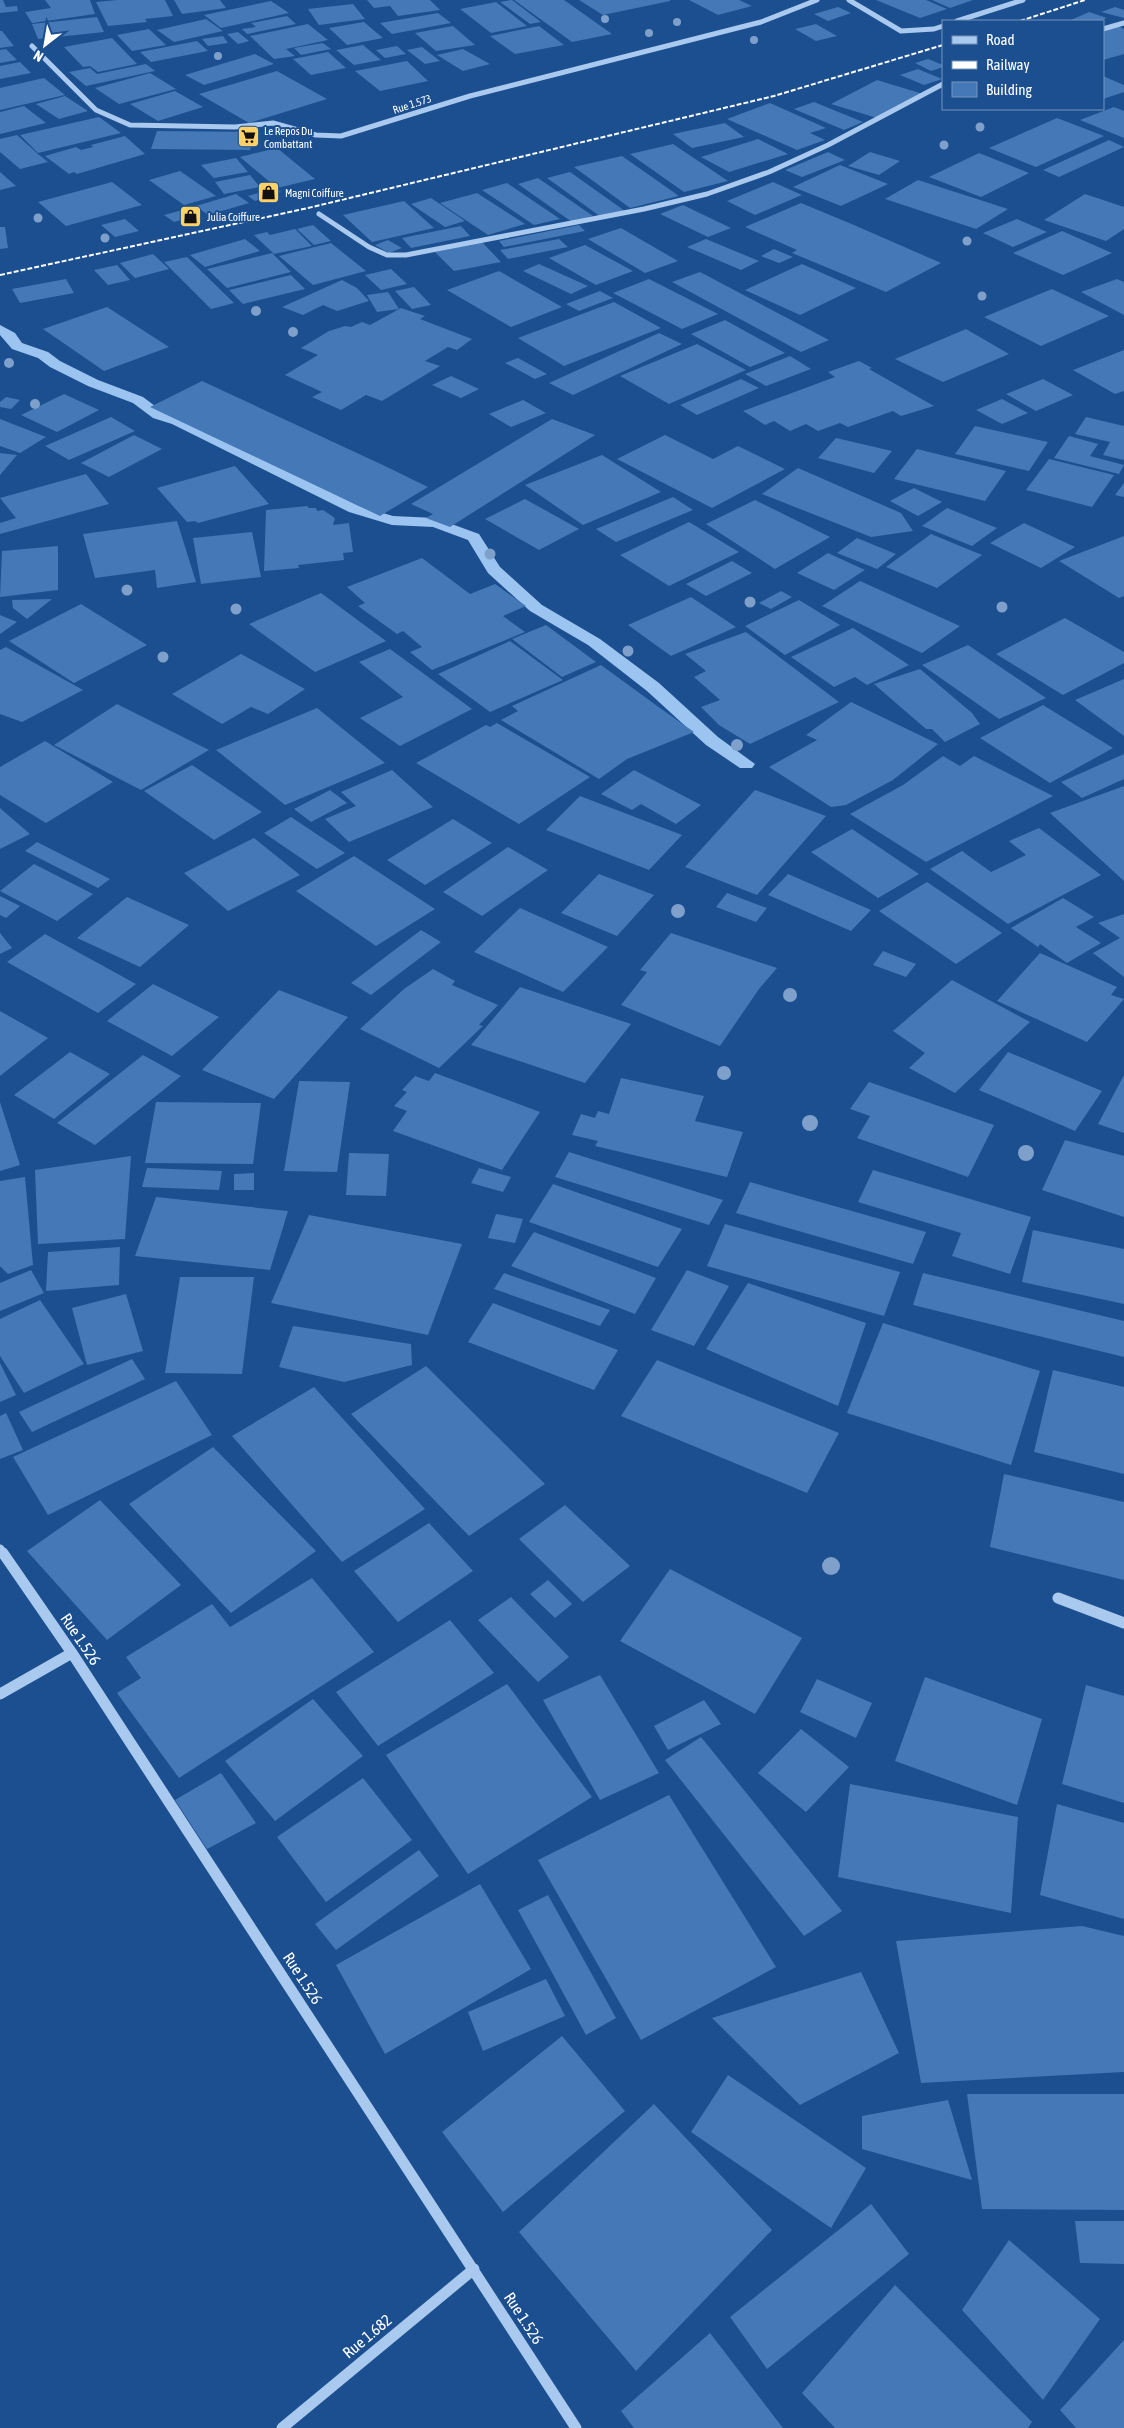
<svg xmlns="http://www.w3.org/2000/svg" width="1124" height="2428" font-family="'Asap Condensed',sans-serif">
<style>
.lines{fill:none;stroke-linecap:round;stroke-linejoin:round}
.stream{fill:#9cc4f0;fill-rule:evenodd}
.building{fill:#4478b7}
.minor-far2{stroke:#a9c9ee;stroke-width:5}
.minor-far1{stroke:#a9c9ee;stroke-width:9}
.minor{stroke:#a9c9ee;stroke-width:11}
.rail{stroke:#fff;stroke-width:2;stroke-dasharray:5 2;stroke-linecap:butt}
.tree{fill:#7ea0ca}
.labels{text-anchor:middle;stroke-width:4;stroke-linejoin:round;paint-order:stroke}
.far-street-label{font-size:11px;fill:#fff;stroke:#1b4f8f}
.far-poi-label{font-size:11px;fill:#fff;stroke:#1b4f8f;text-anchor:start}
.near-street-label{font-size:16px;fill:#fff;stroke:#1b4f8f}
</style>
<rect width="100%" height="100%" fill="#1b4f8f"/>
<g class="lines">
<path class="stream" d="M0 325 15 333 22 343 48 352 60 361 98 380 143 397 163 412 182 418 359 506 393 516 435 518 479 534 500 567 542 605 600 639 659 683 718 737 755 764 752 768H740L706 745 647 691 588 645 530 611 488 573 468 540 433 527 392 525 349 512 172 424 153 418 133 403 88 386 50 367 38 358 12 349 0 335Z"/>
</g>
<path class="building" d="M0 0H3L6 7 17 6 18 11 0 13Z
M45 0H90L95 14 32 23 25 12 51 8Z
M117 0H165L173 16 145 19 147 22 108 26 96 2Z
M174 0H220L226 8 182 14Z
M367 0H430L440 10 398 16 390 6 374 8Z
M511 0H512L541 22 530 24 500 2Z
M514 0H564L612 34 572 42Z
M579 0H670V1L603 15Z
M689 0H739L752 6 718 15Z
M876 0H926L947 9 920 18Z
M932 0H973L950 8Z
M271 1 289 13 221 28 204 15Z
M496 2 527 26 491 33 460 9Z
M353 4 365 19 319 25 308 9Z
M838 7 851 13 828 21 814 14Z
M1115 7 1124 10V18L1101 12Z
M1089 12 1107 18 1100 21 1071 20Z
M438 13 451 23 392 34 380 23Z
M287 16 296 24 247 34 242 29 256 27 251 23Z
M97 17 104 32 38 39 32 24Z
M206 19 223 31 174 42 157 30Z
M364 22 383 38 347 45 329 28Z
M308 24 328 40 286 49 295 56 274 59 250 36Z
M816 24 837 36 816 41 795 29Z
M453 26 475 45 436 51 415 33Z
M539 26 564 45 515 54 490 36Z
M1118 26 1124 29V54L1103 60V31Z
M149 29 166 45 132 51 117 35Z
M0 31H2L14 46 0 48Z
M238 32 249 41 238 44 227 34Z
M223 36 228 43 208 46 202 39Z
M112 38 137 64 98 72 90 66 83 67 64 47Z
M197 41 208 51 151 62 140 52Z
M323 43 331 49 301 55 294 48Z
M363 45 381 60 354 65 336 50Z
M397 46 406 54 385 58 376 50Z
M422 47 440 61 425 64 407 50Z
M6 49 17 60 0 63V50Z
M463 49 490 64 463 71 437 55Z
M328 52 346 68 311 75 293 59Z
M255 54 274 64 204 85 185 75Z
M928 59 943 65V67L931 71 915 63Z
M407 61 428 81 380 91 355 71Z
M20 62 31 73 0 79V66Z
M146 64 155 71 86 86 69 72 90 68 97 74Z
M918 69 942 79 924 85 900 75Z
M277 71 327 99 249 123 199 94Z
M150 73 176 89 119 104 95 88Z
M1103 76 1124 85V92L1103 99Z
M44 78 65 95 0 110V88Z
M877 80 923 94 877 118 831 104Z
M175 91 203 107 158 121 130 104Z
M65 96 88 111 59 119 36 104Z
M814 102 863 122 844 130 794 109Z
M770 103 826 128 810 133 825 140 797 150 727 119Z
M24 106 46 123 0 134V112Z
M1114 107 1124 111V138L1080 120Z
M99 117 121 133 38 153 20 135Z
M1057 118 1104 136 1036 167 989 148Z
M725 123 744 137 692 148 673 134Z
M157 131 255 132 250 150 151 149Z
M17 135 38 154 48 162 20 169 0 152V139Z
M125 136 145 154 77 174 74 172 69 174 45 156 76 147 81 150 93 147 91 145Z
M758 139 788 154 729 172 701 157Z
M1109 140 1124 147 1059 177 1043 170Z
M673 144 728 181 684 192 630 154Z
M277 148 315 179 277 188 240 157Z
M828 152 845 160 802 177 785 170Z
M870 152 900 161 879 175 848 166Z
M979 153 1029 173 981 197 929 177Z
M622 156 679 196 630 208 574 167Z
M236 158 248 172 214 178 201 165Z
M840 165 888 184 841 206 793 187Z
M180 171 216 196 184 205 149 180Z
M0 172 16 186 0 190Z
M570 172 625 211 601 217 547 178Z
M250 175 260 187 224 194 215 182Z
M538 178 593 216 572 222 518 184Z
M918 180 1008 209 976 229 885 199Z
M112 182 142 205 66 226 38 202Z
M773 182 802 195 755 215 727 201Z
M507 183 560 219 534 225 482 190Z
M274 188 281 192 255 201 248 196Z
M477 193 525 224 488 235 440 203Z
M236 194 249 203 208 215 196 206Z
M1085 194 1124 207V229L1106 241 1044 220Z
M431 198 465 221 445 227 411 204Z
M404 201 434 228 372 242 343 215Z
M801 203 854 225 941 263 886 292 792 253 797 250 745 227Z
M683 205 731 228 708 237 660 214Z
M190 208 199 215 174 222 164 215Z
M125 219 139 231 115 237 101 225Z
M1017 219 1047 232 1013 247 983 233Z
M313 225 331 241 314 245 297 229Z
M579 225 585 231 504 247 499 241Z
M461 226 470 236 411 248 402 238Z
M0 227H5L8 248 0 249Z
M621 228 678 261 645 273 588 239Z
M295 229 312 246 274 254 254 235 267 232 270 235Z
M1062 231 1112 253 1063 275 1013 253Z
M245 239 260 251 205 267 190 255Z
M559 239 568 247 508 259 500 250Z
M706 239 759 261 741 270 687 247Z
M388 240 402 248 389 253 375 245Z
M482 242 501 262 454 271 435 252Z
M331 243 366 271 313 285 279 256Z
M585 245 633 271 596 285 549 258Z
M774 249 793 257 779 263 761 256Z
M272 253 291 272 227 288 207 269Z
M153 254 169 269 135 278 120 263Z
M187 257 234 303 211 309 164 262Z
M539 264 588 286 571 294 523 271Z
M802 264 856 288 800 315 745 290Z
M117 265 130 280 108 285 94 270Z
M391 269 407 284 381 290 365 275Z
M499 271 562 307 511 327 447 290Z
M700 272 829 340 801 352 672 282Z
M291 275 305 289 243 304 229 290Z
M66 279 74 293 20 303 12 289Z
M649 279 718 314 682 329 613 293Z
M1117 279 1124 282V315L1081 292Z
M342 280 357 288 369 301 337 311 323 305 303 315 282 307Z
M414 287 431 305 412 309 395 291Z
M1052 289 1109 316 1041 346 984 317Z
M600 291 613 298 579 311 566 304Z
M388 292 399 309 377 312 367 295Z
M614 302 661 328 564 366 518 338Z
M107 307 169 347 104 371 43 329Z
M401 308 425 316 420 319 472 339 457 350 448 347 425 361 440 366 382 401 366 395 341 410 312 397 322 392 285 375 318 355 301 348 329 331 345 326 351 327 362 322 370 325Z
M725 320 785 353 750 367 691 334Z
M966 329 1009 354 943 382 895 359Z
M659 333 682 344 573 395 549 383Z
M697 344 746 370 669 404 620 376Z
M1124 350V391L1115 394 1073 370Z
M790 356 811 369 766 386 745 374Z
M518 358 547 374 535 379 505 363Z
M859 361 872 368 869 369 934 406 901 416 893 411 848 427 840 423 818 431 806 424 790 431 774 421 765 425 743 411 835 377 828 372Z
M451 376 479 389 461 398 432 385Z
M741 379 759 388 697 415 680 405Z
M1043 379 1073 395 1036 411 1006 394Z
M202 381 385 466 428 487 380 516 150 407Z
M64 394 99 410 57 432 21 415Z
M6 397 20 400 11 409 0 407V402Z
M1002 399 1028 413 1002 424 976 410Z
M523 400 546 413 511 427 489 414Z
M111 417 135 431 69 460 45 446Z
M1086 417 1124 426V460L1103 455 1110 442 1075 434Z
M0 419 46 437 20 453 0 446Z
M552 419 595 435 450 527 426 518 433 514 411 504Z
M975 426 1048 442 1029 471 955 454Z
M134 435 162 449 109 477 81 463Z
M665 435 713 459 738 446 785 469 712 508 617 459Z
M1069 436 1098 444 1090 456 1124 465 1119 474 1054 458Z
M836 438 892 451 874 473 818 458Z
M917 449 1006 471 985 501 894 479Z
M0 453 17 455 0 475Z
M602 455 661 492 583 525 525 485Z
M1049 459 1114 475 1092 507 1026 490Z
M235 466 269 504 198 523 195 521 187 522 157 488Z
M798 468 901 513 913 531 871 537 762 494Z
M86 474 109 504 0 534V523L16 518 0 498Z
M1124 483V497L1115 495Z
M914 488 942 502 918 516 890 501Z
M673 497 693 510 616 542 596 529Z
M525 499 579 529 539 550 485 519Z
M755 500 830 537 775 569 706 524Z
M308 506V508H316L317 511 323 510 335 518 333 525 349 523 353 552 343 553 344 560 298 565 299 568 264 571 266 510Z
M947 508 997 528 972 546 922 526Z
M177 521 196 582 157 588 155 570 95 578 83 534Z
M689 522 739 552 669 586 620 555Z
M1024 523 1075 547 1041 568 990 543Z
M252 532 261 577 201 584 193 538Z
M931 534 982 555 937 588 886 567Z
M1124 536V596L1119 598 1059 561Z
M857 538 896 554 877 569 837 553Z
M58 546V590L0 597 2 551Z
M828 553 865 570 834 590 797 573Z
M422 558 470 594 495 584 526 606 503 616 525 632 432 670 410 652 422 647 403 631 397 634 358 606 365 603 347 587Z
M732 561 752 573 706 596 686 584Z
M860 581 960 626 922 653 822 606Z
M781 591 792 597 771 609 759 603Z
M321 593 386 641 315 672 249 624Z
M691 597 736 627 671 656 628 625Z
M52 599 27 619 13 608 12 600Z
M799 600 840 625 785 655 745 626Z
M81 604 147 645 74 683 9 641Z
M0 615 17 622 0 634Z
M1065 618 1124 652V663L1063 695 996 654Z
M546 625 596 662 562 677 512 639Z
M853 628 909 665 867 685 855 677 834 687 791 657Z
M746 632 839 702 750 744 719 725 701 707 720 700 694 677 706 671 685 654Z
M510 641 563 680 490 712 438 674Z
M968 645 1046 698 999 719 922 665Z
M6 647 83 690 22 722 0 714V650Z
M390 649 472 709 400 746 360 718 403 697 359 662Z
M241 654 305 689 268 714 251 707 222 724 172 694Z
M601 665 660 708 694 732 627 759 599 779 501 720 518 711 512 706Z
M920 669 972 713 980 724 945 742 932 729H926L874 684Z
M1124 679V736L1075 700Z
M851 702 938 744 893 780 846 805 831 807 769 767 817 740 806 735Z
M117 704 209 750 141 790 54 745Z
M1043 705 1113 748 1050 783 980 738Z
M317 708 385 763 285 805 216 750Z
M497 723 590 777 519 824 416 763 486 725 490 727Z
M45 741 113 782 46 823 0 795V767Z
M1124 754V779L1082 798 1061 782Z
M943 756 960 766 974 756 1053 796 926 862 850 814 903 785Z
M192 765 262 812 214 840 144 791Z
M392 770 433 807 349 842 325 819 356 806 341 792Z
M634 770 701 805 676 824 641 804 632 810 601 794Z
M1124 786V881L1050 813Z
M330 790 347 803 311 822 294 809Z
M755 790 826 816 757 895 685 867Z
M580 796 682 835 649 870 546 830Z
M0 808 30 834 0 849Z
M291 817 345 853 317 869 264 833Z
M453 819 492 843 425 885 387 860Z
M1039 828 1101 875 1008 924 930 869 962 851 991 872 1026 855 1009 841Z
M852 829 919 874 878 898 811 852Z
M254 838 300 875 228 911 184 873Z
M37 842 110 879 98 888 25 851Z
M508 847 548 870 482 916 443 892Z
M354 856 435 909 376 946 296 891Z
M34 864 93 894 57 921 0 891Z
M599 874 654 895 617 936 561 913Z
M788 874 871 910 851 931 768 895Z
M927 882 1002 933 956 964 879 911Z
M727 893 767 908 756 922 716 907Z
M0 896 20 906 6 918 0 915Z
M127 897 189 925 140 967 77 938Z
M1063 898 1094 917 1076 927 1101 943 1067 963 1040 944 1038 947 1011 928Z
M520 908 608 947 563 992 474 952Z
M1124 914V977L1093 953 1120 938 1098 923Z
M421 930 441 942 371 995 351 983Z
M0 933 12 948 0 954Z
M671 933 777 968 759 989 720 1046 621 1005 647 972 640 970Z
M45 934 136 984 98 1013 7 962Z
M883 951 916 964 906 977 873 965Z
M1040 953 1117 987 1111 995 1124 999 1087 1042 997 1001Z
M433 969 455 981 452 985 498 1005 479 1025 483 1026 439 1068 360 1029 404 989Z
M952 980 1030 1022 955 1093 909 1068 925 1053 893 1031Z
M153 984 219 1017 172 1056 107 1021Z
M520 987 631 1024 585 1083 471 1045Z
M279 990 348 1017 274 1099 202 1070Z
M0 1011 48 1038 0 1076Z
M70 1052 110 1074 54 1119 14 1095Z
M1008 1052 1102 1091 1075 1131 979 1090Z
M143 1055 181 1076 95 1145 57 1123Z
M435 1073 540 1112 502 1170 393 1131 407 1111 394 1106 407 1092 402 1090 415 1076 429 1081Z
M1124 1075V1133L1098 1124Z
M621 1078 704 1096 695 1121 743 1132 727 1177 595 1146 598 1141 572 1135 581 1114 595 1118 598 1111 609 1114Z
M299 1081 350 1082 337 1172 284 1171Z
M869 1082 994 1125 968 1177 857 1138 870 1116 850 1109Z
M0 1102 20 1165 0 1171Z
M156 1102 261 1103 253 1164 145 1163Z
M1065 1140 1124 1156V1217L1042 1190Z
M569 1152 723 1200 709 1225 555 1177Z
M349 1153 389 1154 386 1196 346 1195Z
M131 1156 125 1239 38 1244 35 1170Z
M147 1168 222 1171 219 1190 142 1187Z
M479 1168 511 1177 503 1192 471 1183Z
M873 1170 1031 1217 1010 1274 952 1256 961 1233 858 1202Z
M254 1173V1190H234V1174Z
M25 1177 33 1265 8 1274 0 1266V1181Z
M750 1182 926 1232 913 1264 736 1213Z
M553 1184 682 1229 658 1267 529 1222Z
M156 1197 288 1211 270 1270 135 1256Z
M496 1214 523 1219 515 1243 488 1238Z
M309 1215 462 1244 428 1335 271 1303Z
M725 1224 900 1272 884 1316 707 1266Z
M1033 1230 1124 1249V1304L1022 1282Z
M534 1232 656 1278 635 1314 511 1266Z
M120 1247 119 1285 46 1291 48 1252Z
M31 1270 44 1293 0 1311V1283Z
M687 1270 729 1286 694 1346 651 1330Z
M504 1273 610 1310 600 1326 494 1289Z
M923 1273 1124 1321V1357L913 1305Z
M180 1277H254L242 1374 165 1373Z
M748 1283 866 1323 838 1406 706 1349Z
M126 1294 143 1351 87 1365 72 1308Z
M40 1300 84 1364 24 1393 0 1356V1319Z
M493 1303 618 1350 594 1390 468 1342Z
M883 1323 1040 1371 1011 1465 847 1413Z
M293 1326 411 1344 412 1365 344 1382 279 1367Z
M132 1359 145 1379 32 1432 19 1412Z
M657 1360 839 1433 807 1493 621 1416Z
M0 1363 16 1395 0 1402Z
M426 1366 545 1484 469 1536 351 1414Z
M1053 1370 1124 1387V1474L1034 1452Z
M176 1381 212 1435 48 1515 13 1457Z
M314 1387 425 1509 342 1562 232 1436Z
M6 1413 23 1450 0 1459V1416Z
M213 1447 316 1551 231 1613 129 1504Z
M1004 1474 1124 1502V1580L990 1547Z
M100 1500 181 1585 107 1640 27 1551Z
M565 1505 630 1566 583 1602 519 1539Z
M429 1523 473 1571 398 1622 354 1571Z
M670 1569 802 1638 755 1714 620 1641Z
M312 1578 374 1652 179 1778 117 1693 141 1678 126 1657 212 1604 230 1627Z
M548 1580 572 1604 555 1618 530 1594Z
M511 1597 569 1657 538 1682 478 1620Z
M450 1620 494 1673 378 1746 336 1692Z
M600 1675 659 1773 600 1800 543 1700Z
M925 1677 1042 1719 1017 1805 895 1761Z
M817 1679 872 1703 856 1738 800 1712Z
M507 1684 592 1797 468 1874 386 1755Z
M1086 1685 1124 1696V1803L1062 1784Z
M313 1699 363 1756 275 1821 225 1761Z
M704 1700 721 1724 668 1750 654 1726Z
M801 1729 849 1767 806 1812 758 1773Z
M701 1737 842 1911 804 1936 665 1760Z
M221 1773 256 1823 207 1849 175 1800Z
M363 1778 412 1840 326 1902 277 1837Z
M850 1784 1018 1817 1011 1913 838 1877Z
M669 1795 776 1967 641 2040 538 1860Z
M1057 1804 1124 1823V1919L1040 1895Z
M419 1850 439 1876 336 1950 315 1924Z
M480 1884 531 1969 385 2054 336 1965Z
M548 1895 616 2018 586 2035 518 1910Z
M1082 1926 1124 1936V2072L921 2083 896 1941Z
M861 1972 899 2053 800 2105 712 2018Z
M546 1979 565 2016 483 2051 468 2012Z
M562 2036 625 2111 503 2212 442 2132Z
M728 2075 866 2168 831 2228 691 2132Z
M967 2094H1124V2210L982 2209Z
M948 2100 972 2180 862 2149V2116Z
M654 2104 772 2230 636 2371 519 2232Z
M871 2204 909 2254 767 2369 730 2317Z
M1075 2221H1124V2264L1080 2263Z
M1009 2240 1100 2319 1043 2400 962 2310Z
M895 2285 1032 2422 1028 2428H835L802 2393Z
M710 2333 783 2428H634L621 2411Z
M1124 2340V2428H1076L1060 2410Z"/>
<g class="lines">
<path class="minor-far2" d="M849 0 901 31 934 29 943 26
M957 21 1023 0
M1103 29 1124 23
M32 46 96 110 130 125 235 127 273 123 316 135 341 136 470 96 761 22 817 0
M319 214 369 247 387 255H406L644 209 707 194 769 172 828 145 943 84"/>
<path class="minor-far1" d="M0 1549 4 1555"/>
<path class="minor" d="M3 1553 72 1653 576 2428
M1058 1598 1124 1623
M0 1694 72 1653
M282 2428 474 2269"/>
<path class="rail" d="M1020 21 1085 0
M0 275 308 208 774 96 943 45"/>
</g>
<g class="tree">
<circle cx="605" cy="19" r="4"/>
<circle cx="677" cy="22" r="4"/>
<circle cx="649" cy="33" r="4"/>
<circle cx="754" cy="40" r="4"/>
<circle cx="218" cy="56" r="4"/>
<circle cx="980" cy="127" r="4.5"/>
<circle cx="944" cy="145" r="4.5"/>
<circle cx="38" cy="218" r="4.5"/>
<circle cx="105" cy="238" r="4.5"/>
<circle cx="967" cy="241" r="4.5"/>
<circle cx="982" cy="296" r="4.5"/>
<circle cx="256" cy="311" r="5"/>
<circle cx="293" cy="332" r="5"/>
<circle cx="9" cy="363" r="5"/>
<circle cx="35" cy="404" r="5"/>
<circle cx="490" cy="554" r="5.5"/>
<circle cx="127" cy="590" r="5.5"/>
<circle cx="750" cy="602" r="5.5"/>
<circle cx="1002" cy="607" r="5.5"/>
<circle cx="236" cy="609" r="5.5"/>
<circle cx="628" cy="651" r="5.5"/>
<circle cx="163" cy="657" r="5.5"/>
<circle cx="737" cy="745" r="6"/>
<circle cx="678" cy="911" r="7"/>
<circle cx="790" cy="995" r="7"/>
<circle cx="724" cy="1073" r="7"/>
<circle cx="810" cy="1123" r="8"/>
<circle cx="1026" cy="1153" r="8"/>
<circle cx="831" cy="1566" r="9"/>
</g>
<defs>
<symbol id="supermarket-square" viewBox="-11 -11 22 22"><rect x="-9" y="-9" width="18" height="18" rx="4" fill="#ffd166" stroke="#1b4f8f"/><path d="M-6-5.5h2.5l.6 2H6L4.5 2H-2.5L-4.4-4H-6ZM-1.5 3.2a1.3 1.3 0 1 0 .1 0ZM3 3.2a1.3 1.3 0 1 0 .1 0Z" fill="#111"/></symbol>
<symbol id="shop-square" viewBox="-11 -11 22 22"><rect x="-9" y="-9" width="18" height="18" rx="4" fill="#ffd166" stroke="#1b4f8f"/><path d="M-5-2.5h2.3a2.7 3.5 0 0 1 5.4 0H5L5.5 6h-11ZM-1.5-2.5h3a1.5 2.3 0 0 0-3 0Z" fill="#111"/></symbol>
</defs>
<g fill-rule="evenodd">
<use href="#supermarket-square" x="236" y="124" width="25" height="25"/>
<use href="#shop-square" x="256" y="180" width="25" height="25"/>
<use href="#shop-square" x="178" y="204" width="25" height="25"/>
</g>
<g class="labels">
<g class="far-street-label">
<text transform="translate(412 104) rotate(-18)" y="4">Rue 1.573</text>
</g>
<g class="far-poi-label">
<text x="264" y="135">Le Repos Du<tspan x="264" dy="13">Combattant</tspan></text>
<text x="285" y="197">Magni Coiffure</text>
<text x="207" y="221">Julia Coiffure</text>
</g>
<g class="near-street-label">
<text transform="translate(81 1639) rotate(56)" y="6">Rue 1.526</text>
<text transform="translate(303 1978) rotate(57)" y="6">Rue 1.526</text>
<text transform="translate(524 2318) rotate(57)" y="6">Rue 1.526</text>
<text transform="translate(367 2336) rotate(-40)" y="6">Rue 1.682</text>
</g>
</g>
<rect x="942" y="20" width="162" height="90" fill="#1b4f8f" stroke="#7695bc"/>
<rect x="952" y="36" width="25" height="8" fill="#a9c9ee" stroke="#7695bc"/>
<text x="986" y="45" font-size="15" fill="#ffffff">Road</text>
<rect x="952" y="61" width="25" height="8" fill="#ffffff" stroke="#7695bc"/>
<text x="986" y="70" font-size="15" fill="#ffffff">Railway</text>
<rect x="952" y="82" width="25" height="15" fill="#4478b7" stroke="#7695bc"/>
<text x="986" y="95" font-size="15" fill="#ffffff">Building</text>
<g transform="translate(45 45) rotate(211)" stroke="#1b4f8f" stroke-width="4" paint-order="stroke">
<path d="M0-4L9 19L0 12L-9 19Z" fill="#ffffff"/>
<text y="-8" font-size="14" font-weight="bold" text-anchor="middle" fill="#ffffff">N</text>
</g>
</svg>
